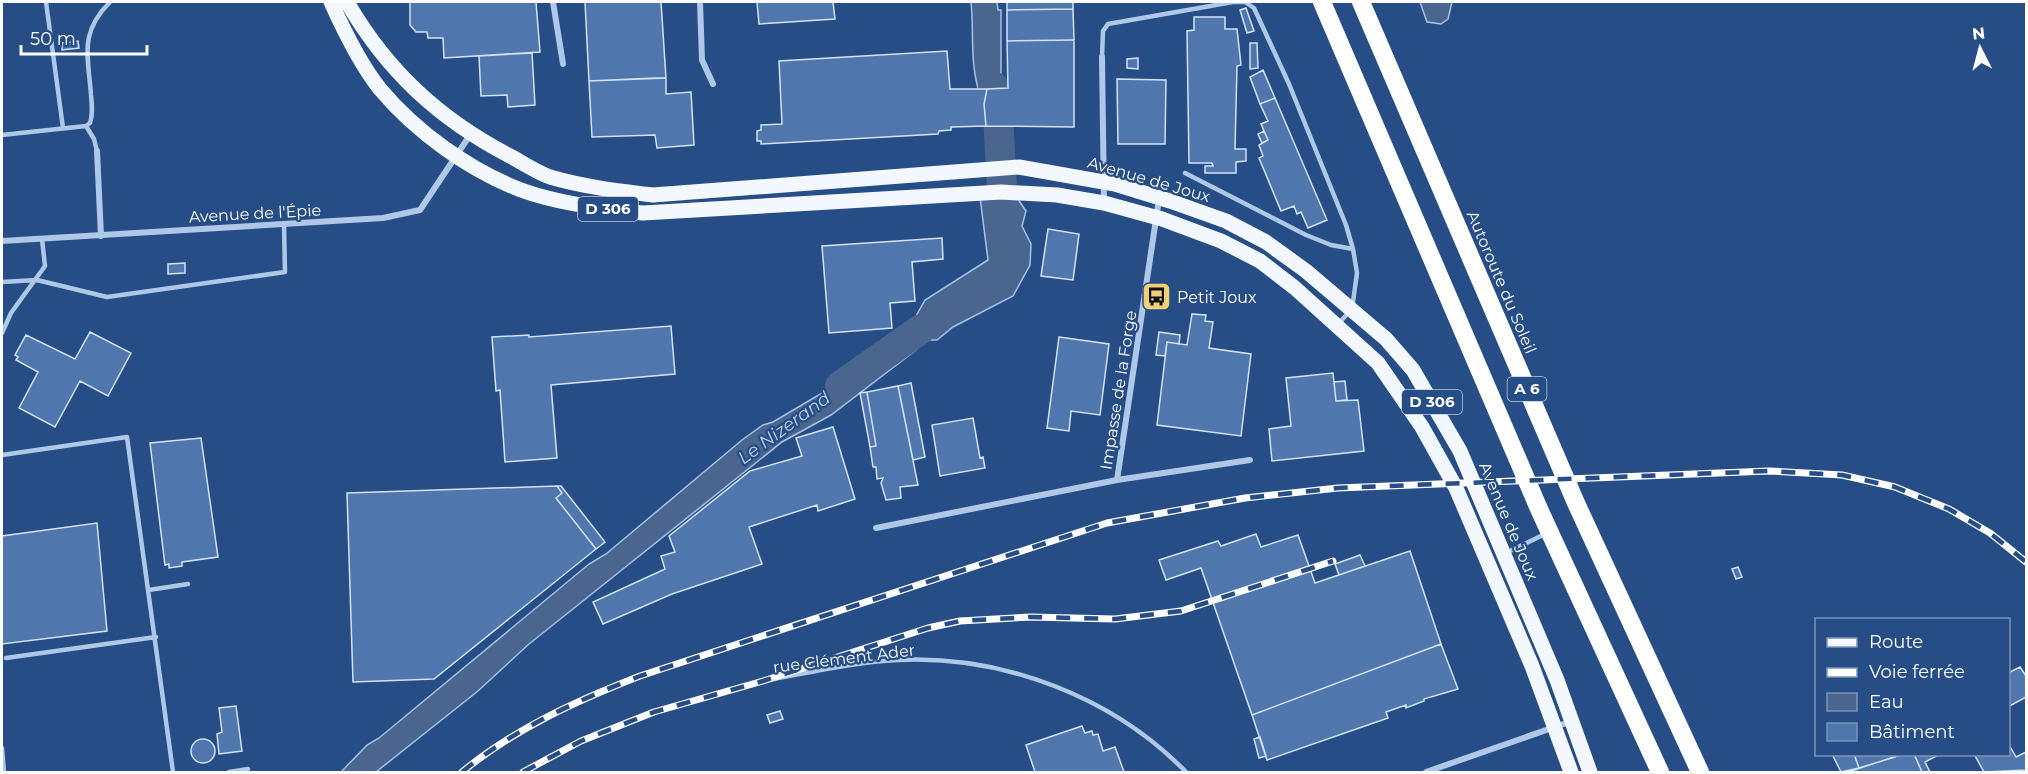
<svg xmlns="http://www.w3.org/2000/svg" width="2028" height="774" font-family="Montserrat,sans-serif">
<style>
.water{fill:#4b668e;stroke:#a5c2e8;stroke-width:1.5}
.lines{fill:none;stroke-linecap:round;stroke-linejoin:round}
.river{stroke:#4b668e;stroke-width:30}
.building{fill:#4f76ad;stroke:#d4e2f6;stroke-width:1.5}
.service{stroke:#b0c8e8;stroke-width:4.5}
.minor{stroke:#b0c8e8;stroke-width:6}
.primary{stroke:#f3f7fe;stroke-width:15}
.motorway{stroke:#fff;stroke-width:18}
.rail-casing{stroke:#fff;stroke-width:7}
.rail{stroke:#264d85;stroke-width:4.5;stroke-dasharray:14;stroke-linecap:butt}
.labels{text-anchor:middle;stroke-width:4.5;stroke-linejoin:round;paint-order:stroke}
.shield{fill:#264d85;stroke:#becada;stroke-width:1.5}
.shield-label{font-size:15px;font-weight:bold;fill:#fff}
.street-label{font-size:16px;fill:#fff;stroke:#264d85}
.poi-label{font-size:16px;fill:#fff;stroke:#264d85;text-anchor:start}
.water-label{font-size:18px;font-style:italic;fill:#bcd2ef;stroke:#264d85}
</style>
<rect width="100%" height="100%" fill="#264d85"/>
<path class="water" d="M971 2H997L998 10H1001V87L978 88C970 60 974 30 971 2Z
M1420 2H1452L1448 19 1441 24 1427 22Z
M1013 192 1026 211 1022 226 1031 244 1030 265 1013 296 953 327 937 340H926L913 348 916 350 831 415 782 442 529 644 478 691 376 772H341L367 745 379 738 589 564 606 554 742 440 763 425 773 422 885 356 908 330 925 300 988 260 980 197Z"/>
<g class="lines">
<path class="river" d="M993 86 998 115 1004 226
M840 386 921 329"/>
</g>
<path class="building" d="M410 2H536L540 52 444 58 443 38H428L427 32H416L410 25Z
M585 2H661L666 78 589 81Z
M745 2H833L835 19 759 24 757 2Z
M1007 2H1073V9L1007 10Z
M1246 8 1254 31 1247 33 1240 10Z
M1073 9 1074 40 1007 41V10Z
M1194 17H1225V29H1237L1241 65 1237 66 1235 149H1246V161L1236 162V173H1205V166H1213L1212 163H1189L1187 31 1194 30Z
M1074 40V127L986 126 984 104 987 89 1008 88 1007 41Z
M78 41 79 48 62 50V43Z
M1250 43H1257L1258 68 1250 69Z
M947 51 950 89H987L984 104 986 126 951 127V130L939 131 938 134 761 144V141H757V131L761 130V125L782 124 779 61Z
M532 53 535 105 508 107 507 95 481 96 479 56Z
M1138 58V69L1127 68V59Z
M1263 70 1275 98 1260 104 1250 77Z
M655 78H666V94L691 92 694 145 657 148 655 135 592 137 589 81Z
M1117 79 1166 80 1165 144H1118Z
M1275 98 1327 220 1308 228 1301 212 1297 214 1294 206 1281 211 1259 158 1263 156 1259 145 1268 140 1261 124 1268 121 1260 104Z
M1264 131 1268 140 1262 143 1258 134Z
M1048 229 1079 234 1073 280 1041 276Z
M942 238 943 259 912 262 915 301 890 303 892 328 829 333 822 246Z
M185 263V273L168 274V264Z
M1192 314 1206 315 1205 321 1213 322 1209 348 1251 354 1241 436 1157 425 1167 342 1187 345Z
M671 326 675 374 551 385 557 458 505 462 500 390 496 391 492 337 529 335V337Z
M90 332 131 353 108 396 80 381 55 427 19 408 38 372 16 360 18 357 15 355 26 335 75 359Z
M1159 332 1180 335 1179 344 1167 342 1165 356 1156 355Z
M1059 337 1109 344 1100 415 1071 411 1069 431 1047 428Z
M1333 373 1336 401 1358 400 1364 451 1272 461 1269 429 1291 426 1286 378Z
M1345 381 1347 400 1336 401 1334 382Z
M911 383 925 457 913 460 898 386Z
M898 386 918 485 900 487 901 498 886 500 881 483 883 478 877 479 876 467H873L870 447 876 446 867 392Z
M867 392 876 446 870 447 860 393Z
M973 418 980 458 983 457 985 468 940 476 932 425Z
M833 427 855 499 818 511 817 505 749 527 762 564 672 594 603 624 593 602 665 569 661 556 675 552 669 536 750 471 802 456 796 438Z
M201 438 218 557 182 562V566L169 568V564L165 565 150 443Z
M557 486H561L605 542 596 549 556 498 562 493Z
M557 486 562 493 556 498 596 549 434 679 353 682 347 493Z
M97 523 107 631 2 644V536Z
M1256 534 1261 547 1298 535 1315 583 1410 551 1441 644 1252 715 1201 568 1166 580 1159 560 1218 541 1221 546Z
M1360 555 1365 566 1339 575 1335 564Z
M1738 567 1742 577 1736 579 1732 569Z
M1441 644 1458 689 1424 699V701L1406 708V705L1386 712 1388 718 1267 760 1252 715Z
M2020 667 2026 676V697L2008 707V673Z
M236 706 242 751 219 754 217 734 222 732 219 708Z
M780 711 783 719 770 723 767 715Z
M1082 726 1085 733 1092 731 1093 735 1098 734 1103 751 1115 747 1124 772H1035L1026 745Z
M1260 737 1266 756 1259 758 1254 739Z
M191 751a12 12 0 1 1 24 0a12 12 0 1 1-24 0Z
M2008 743 2016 757 2026 752V770L1984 772 1974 754H2008Z
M1832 754H1854L1859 768 1841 772Z
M1854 754H1894L1895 757 1859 768Z
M1903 754H1914L1922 772H1848Z
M1914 754H1940L1925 762 1930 772H1922Z"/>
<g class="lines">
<path class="service" d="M46 2 63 128
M1102 57 1103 31 1108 24 1233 2H1245L1254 8 1289 84 1346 225 1353 249 1357 273 1352 309 1339 323
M86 126 94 139 97 151
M2 135 86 126 90 123C93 114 92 105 91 95 88 55 79 33 110 2
M1185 173 1306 235 1331 245 1353 249
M2 282 37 280 107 297 285 272 284 225
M2 333 11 313 45 266 42 239
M2 455 127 437 173 772
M1506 553 1547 533
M149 590 188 584
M6 658 156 637
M763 681C808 673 853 662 898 660 1004 655 1113 697 1186 772
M2 748 4 772
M229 772 248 769"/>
<path class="minor" d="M553 2 563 64
M700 2 702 60 713 84
M1102 57 1104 202
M97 151 101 236
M2 241 383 218 420 210 470 135
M1117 480 1159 199
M876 528 1117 480 1250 460
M1426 772 1572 721"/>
<path class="primary" d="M331 2C344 31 360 64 380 89 416 132 469 170 521 190 559 204 602 208 643 213L1001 192 1057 195 1104 203 1162 219 1221 241 1260 261 1295 288 1378 363 1422 427 1456 488 1532 666 1571 772
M347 2C387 71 439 119 510 156 523 163 536 172 550 177 584 187 619 191 653 195L1019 167 1115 184 1170 201 1226 221 1266 242 1306 271 1386 339 1413 370 1460 451 1557 680 1590 772"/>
<path class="motorway" d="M1322 2 1539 509 1660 772
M1361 2 1576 503 1700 772"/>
<defs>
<path id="rail" d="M462 772C516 728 576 701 640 676L1107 523 1245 498 1338 488 1769 471 1842 475 1895 487 1949 509 1990 533 2026 562
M523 772 581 741 654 712 763 681 928 628 960 621 1030 617 1115 619 1181 611 1333 561"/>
</defs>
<use href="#rail" class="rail-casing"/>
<use href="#rail" class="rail"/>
</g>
<defs>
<symbol id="bus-square" viewBox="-11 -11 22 22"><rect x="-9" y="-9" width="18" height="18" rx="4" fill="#f1d175" stroke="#264d85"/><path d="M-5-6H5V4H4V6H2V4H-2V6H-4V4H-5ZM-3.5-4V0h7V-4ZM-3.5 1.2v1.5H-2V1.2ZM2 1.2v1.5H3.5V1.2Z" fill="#111"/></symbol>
</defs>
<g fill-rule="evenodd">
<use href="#bus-square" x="1140" y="280" width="33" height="33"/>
</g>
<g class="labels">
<g class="shield">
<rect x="578" y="197" width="60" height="24" rx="4.5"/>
<rect x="1507.5" y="377" width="39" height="24" rx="4.5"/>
<rect x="1402" y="390" width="60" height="24" rx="4.5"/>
</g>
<g class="shield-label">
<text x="608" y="214">D 306</text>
<text x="1527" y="394">A 6</text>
<text x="1432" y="407">D 306</text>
</g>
<g class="street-label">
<text transform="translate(1149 179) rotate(16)" y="6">Avenue de Joux</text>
<text transform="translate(255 213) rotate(-3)" y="6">Avenue de l'Épie</text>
<text transform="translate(1502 282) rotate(67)" y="6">Autoroute du Soleil</text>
<text transform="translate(1118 390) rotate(-81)" y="6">Impasse de la Forge</text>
<text transform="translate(1509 521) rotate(67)" y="6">Avenue de Joux</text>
<text transform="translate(844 658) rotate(-7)" y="6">rue Clément Ader</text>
</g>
<g class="poi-label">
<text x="1177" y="303">Petit Joux</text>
</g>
<g class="water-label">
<text transform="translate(784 428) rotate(-36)" y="6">Le Nizerand</text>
</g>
</g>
<rect width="2028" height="774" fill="none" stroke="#ffffff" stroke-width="6"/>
<rect x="1815" y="618" width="195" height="138" fill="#264d85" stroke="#7d94b6" stroke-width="1.5"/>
<rect x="1827" y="638" width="30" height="9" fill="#f3f7fe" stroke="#7d94b6" stroke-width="1.5"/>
<text x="1869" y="648" font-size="18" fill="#ffffff">Route</text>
<rect x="1827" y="668" width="30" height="9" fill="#ffffff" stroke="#7d94b6" stroke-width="1.5"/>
<text x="1869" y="678" font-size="18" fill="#ffffff">Voie ferrée</text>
<rect x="1827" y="693" width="30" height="18" fill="#4b668e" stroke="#7d94b6" stroke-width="1.5"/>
<text x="1869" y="708" font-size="18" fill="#ffffff">Eau</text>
<rect x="1827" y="723" width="30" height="18" fill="#4f76ad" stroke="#7d94b6" stroke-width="1.5"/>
<text x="1869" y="738" font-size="18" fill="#ffffff">Bâtiment</text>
<g transform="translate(1980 48) rotate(354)" stroke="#264d85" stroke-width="4.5" paint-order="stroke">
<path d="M0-4.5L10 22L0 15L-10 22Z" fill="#ffffff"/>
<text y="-9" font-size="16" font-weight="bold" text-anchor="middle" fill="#ffffff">N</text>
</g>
<path d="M21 45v9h126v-9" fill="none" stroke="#ffffff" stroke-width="3"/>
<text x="30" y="45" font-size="18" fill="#ffffff" stroke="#264d85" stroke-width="4.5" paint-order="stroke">50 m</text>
</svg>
